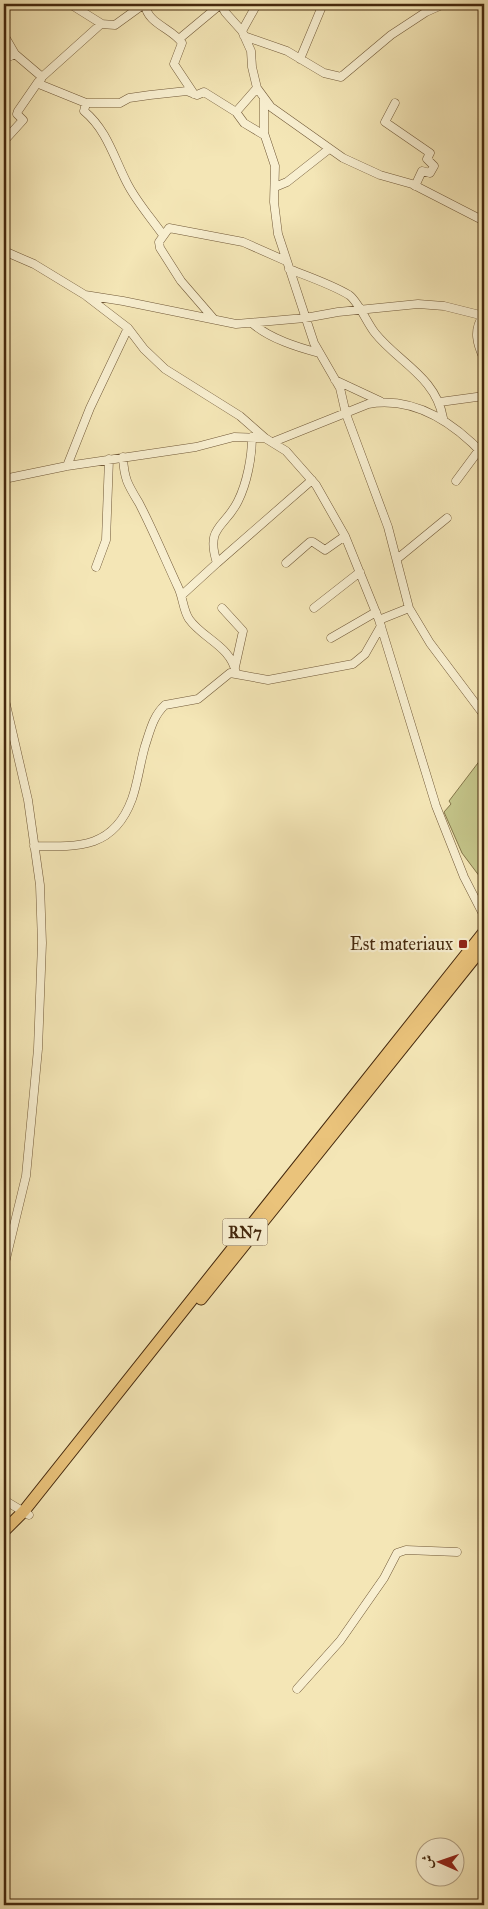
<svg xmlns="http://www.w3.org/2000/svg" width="488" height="1909" font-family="'IM FELL Great Primer',Amiri,serif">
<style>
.green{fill:#c3c388;stroke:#84764a}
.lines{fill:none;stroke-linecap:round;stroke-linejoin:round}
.minor-casing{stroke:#705837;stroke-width:9}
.highway-casing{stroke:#44280d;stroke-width:13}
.minor{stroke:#f8efd0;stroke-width:8}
.highway{stroke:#eac37b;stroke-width:11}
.poi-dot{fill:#8f2418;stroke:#f8efd0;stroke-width:2}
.labels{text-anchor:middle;stroke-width:4.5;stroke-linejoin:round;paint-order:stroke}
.shield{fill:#f8efd0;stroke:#7a6448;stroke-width:1}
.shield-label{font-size:16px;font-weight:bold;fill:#44280d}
.poi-label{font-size:18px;fill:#44280d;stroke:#f8efd0;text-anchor:end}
</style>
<rect width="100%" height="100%" fill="#f4e6b6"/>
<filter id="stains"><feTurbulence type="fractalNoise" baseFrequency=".004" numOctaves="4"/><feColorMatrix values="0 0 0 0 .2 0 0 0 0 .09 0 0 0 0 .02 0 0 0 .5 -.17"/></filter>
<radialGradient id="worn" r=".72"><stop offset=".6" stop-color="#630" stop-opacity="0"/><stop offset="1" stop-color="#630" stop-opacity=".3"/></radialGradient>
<path class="green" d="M484 755V871L480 877 462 853 444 812 451 804 449 801Z"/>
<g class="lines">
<defs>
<path id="minor" d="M70 4 102 24
M145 4C147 24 172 28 182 43L174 64 194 94
M221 4 225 12 242 31 251 51 252 67 257 88 271 107 343 158 380 175 412 184 484 221
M242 31 257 4
M4 35 15 54 42 77 39 84 86 103H120L129 98 150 95 187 91 197 95 204 92 236 112 244 123 264 135
M244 36 287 51 324 73 341 77 391 35 426 12 444 4
M179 39 221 4
M4 59 15 54
M300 59 323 4
M42 77 101 24 115 25 144 4
M264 99V133L275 166 274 202 278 234 314 343 340 388 346 414 388 527 409 608 430 643 484 715
M86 103 84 111C107 130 114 158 127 183 136 201 151 218 163 235
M395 103 385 122 430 153 427 159 434 166 430 173 422 171 415 186
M236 112 257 88
M4 141 23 120 17 114 18 111 38 82
M275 187 287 182 329 149
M4 251 34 264 85 295 128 328 144 349 165 369 240 416 265 438
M289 269C307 276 333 285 349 295 358 301 367 323 375 333 398 362 436 377 443 418
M85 295 123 301 236 324 305 318 338 312 418 304 444 306 484 316
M483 316C473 330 477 344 484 359
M213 318 181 281 160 248 159 242 169 228 243 242 286 261
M253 324C271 339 297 347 319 353
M335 380 380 401
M440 402 484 396
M273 442 368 404C415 396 454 423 484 455
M123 457C124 479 128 485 139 503 153 530 165 559 178 587 183 597 183 610 189 619 203 639 231 646 236 673
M67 466 90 408 128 328
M4 479 67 466 196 447 234 437 265 438 286 451 316 485 345 536 379 620 436 806 464 877 484 916
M456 481 479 450
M397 559 447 518
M217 563 312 480
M286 563 310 542H313L325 550 345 536
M96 567 106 540 109 459
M182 595 217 563C205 526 225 528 238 501 247 483 252 457 252 437
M222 608 243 631 235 667
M314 608 360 572
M379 620 409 608
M331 638 376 612
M4 696 28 800 40 885 42 943 38 1049 26 1176 4 1267
M34 846C80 847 114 848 132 799 138 782 140 763 145 746 150 731 153 716 165 705L198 699 230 673 268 680 353 664 365 654 381 626
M4 1500 29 1515
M297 1689 340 1641 384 1578 397 1553 406 1550 457 1552"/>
<path id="highway" d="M201 1299 484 946
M4 1531 24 1511 484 932"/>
</defs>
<use href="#minor" class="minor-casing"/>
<use href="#highway" class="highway-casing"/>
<use href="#minor" class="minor"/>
<use href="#highway" class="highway"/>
</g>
<rect class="poi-dot" x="458" y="939" width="10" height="10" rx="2.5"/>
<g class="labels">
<rect class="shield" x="222.5" y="1218.5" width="45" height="27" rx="4"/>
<g class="shield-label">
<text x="245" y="1238">RN7</text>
</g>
<g class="poi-label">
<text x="453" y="950">Est materiaux</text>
</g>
</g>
<rect width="488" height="1909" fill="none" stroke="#f4e6b6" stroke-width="20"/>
<rect x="5" y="5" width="478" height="1899" fill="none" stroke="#44280d" stroke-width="2.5"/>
<rect x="10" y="10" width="468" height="1889" fill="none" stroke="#44280d"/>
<g transform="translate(440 1862) rotate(272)"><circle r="24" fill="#f8efd0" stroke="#b09f82"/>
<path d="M0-4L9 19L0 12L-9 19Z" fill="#8f2418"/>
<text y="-8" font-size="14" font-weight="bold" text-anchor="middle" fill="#44280d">ش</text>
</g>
<rect width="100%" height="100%" filter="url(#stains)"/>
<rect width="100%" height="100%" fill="url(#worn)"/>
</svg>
